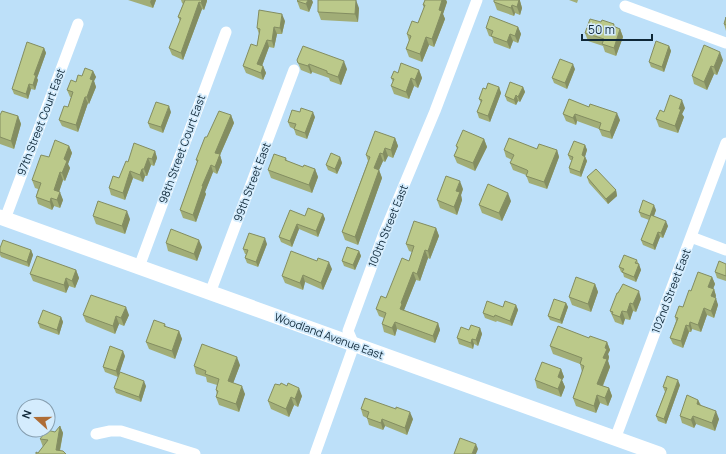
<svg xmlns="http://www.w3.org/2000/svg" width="726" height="454" font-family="Manrope,sans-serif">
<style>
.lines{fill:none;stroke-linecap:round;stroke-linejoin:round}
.street{stroke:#fff;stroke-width:11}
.secondary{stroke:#fff;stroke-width:15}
.wall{fill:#a1ad77}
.shaded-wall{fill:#838d61}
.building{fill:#bbc98a;stroke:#838d61}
.labels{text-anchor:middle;stroke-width:3.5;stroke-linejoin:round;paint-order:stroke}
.street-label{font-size:11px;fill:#0e2737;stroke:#d4ecfd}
</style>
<rect width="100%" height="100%" fill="#bde0f9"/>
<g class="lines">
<path class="street" d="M625 6 726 43
M5 219 78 24
M691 237 726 250
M139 267 226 32
M210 293 294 70
M96 434 110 431H121L195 454
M615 439 726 143
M315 454 354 345 348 331 384 233 435 111 477 0"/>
<path class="secondary" d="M0 217 659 454"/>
</g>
<path class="wall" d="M128 0H156L153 8Z
M181 0H207V1L204 10 202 9 183 60 172 55 169 48 180 21 178 17 183 4 182 3Z
M425 0H446L447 2 443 14 445 19 434 47 429 45 422 62 409 57 406 49 409 41 407 34 418 23 424 8 423 5Z
M494 0H520V1L522 8 520 15 515 13 514 16 497 10 494 2Z
M569 0H578L577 3Z
M297 1 313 2 309 12 300 9Z
M359 8 358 22 321 20 318 12Z
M726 17V31L724 24Z
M285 21 282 34H277L274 48 269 47 262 66H263L266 73 263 80 246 73 243 66 257 46 259 34 257 28Z
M601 22 614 24 615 27 620 29 623 37 616 56 605 52 603 46 588 41 585 33Z
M518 27 521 34 518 43 513 41 510 49 494 43 492 37 489 36 486 28Z
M669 46 671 51 664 72 651 67 649 62Z
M44 48 46 53 37 78 38 80 35 90 31 89 28 99 14 94 12 89Z
M723 60 717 75 714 74 707 90 694 84 692 76Z
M298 63 347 69 341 85 330 81 329 78 312 72 311 74 301 70Z
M575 69 567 89 554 83 552 78Z
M419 70 422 78 418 88 414 86 409 99 394 94 391 86 393 82 391 78 398 73Z
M93 71 96 77 94 81 96 87 89 104 88 103 78 132 62 126 59 120 68 107 71 97H70L67 90 82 76Z
M499 87 501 93 490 122 479 118 477 112 481 103 479 99 486 89Z
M523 87 525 92 520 102 518 101 516 105 507 101 505 96Z
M569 99 620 120 612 139 602 136 599 129 577 121 576 125 566 121 563 114Z
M685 108 682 114 684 117 678 133 659 127 656 119 664 112Z
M171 112 163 133 150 128 148 123Z
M0 115 18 116 21 124 14 149 0 144Z
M231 115 234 123 220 155 222 162 217 174 213 172 205 192 206 194 196 222 183 218 180 210 197 162 196 160 207 137Z
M315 117 307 139 296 135 294 129 290 127 288 122Z
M395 138 398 146 393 158 388 156 385 162 383 161 379 170 382 178 358 245 345 240 342 232 368 161 366 155Z
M484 139 487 147 475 171 457 163 454 156 457 149 456 146Z
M585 145 587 150 585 156 587 161 581 177 570 173 569 168 572 160H570L568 155Z
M69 146 72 153 68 164 70 168 65 181 63 180 59 192 63 200 60 208 54 206 52 210 38 204 36 197 38 189 35 188 32 180 49 157Z
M537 149 557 150 559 157 547 189 529 183 526 175 513 170 510 163 512 160 506 157 504 150Z
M155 151 157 158 154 166 151 165 147 176H145L143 182 133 178 125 200 111 195 109 188 119 178Z
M340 157 342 163 337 174 328 170 326 165Z
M286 158 287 161 303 167 315 169 318 177 312 193 271 178 268 170Z
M587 177 616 190 617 196 608 204 589 183Z
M463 189 461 195 462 200 457 215 440 208 437 200Z
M511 201 502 221 482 213 479 205Z
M656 210 654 216 668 226 663 238 660 237 655 250 643 245 641 240 649 220 641 217 639 212Z
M323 214 325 219 318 237 299 229 292 247 281 242 279 237 305 216Z
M93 216 130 219 125 234 96 224Z
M436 228 439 236 430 259 428 258 420 281 416 280 404 310 438 323 440 330 435 343 397 329 395 336 384 332 382 324 384 318 379 316 376 309 386 298 409 261 412 252 409 251 406 244Z
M166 243 202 247 197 261 168 251Z
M267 244 258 267 247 263 245 258 246 254H245L243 249Z
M0 248 31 250 33 255 29 267 1 257 0 255Z
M359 251 361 256 355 270 344 266 342 261Z
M637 260 641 270 636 282 624 277 623 273 621 272 619 267Z
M726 264V281L717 278 715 272Z
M332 269 323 290 305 282 303 290 285 283 282 276Z
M76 270 79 278 75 288 69 286 66 293 33 281 30 274Z
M712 277 715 284 713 289H714L716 296 715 298 718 305 714 318 707 315 701 332 692 329 691 332H689L683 348 673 344 670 338 676 321 675 317 683 307 691 291Z
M595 284 598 292 591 312 572 305 569 297Z
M641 299 636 312 633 311 630 320 625 319 623 325 615 322 610 311Z
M566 303 568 307 562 324 550 320 548 316Z
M516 305 518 310 512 326 497 321 496 322 485 318 483 313 503 307Z
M83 315H129L124 326 119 324 115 334 86 322Z
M61 317 63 322 59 335 40 328 38 323Z
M165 324 166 327 179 331 182 339 175 359 149 349 146 342Z
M480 328 482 334 478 346 474 344 473 349 459 344 457 338 469 330Z
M589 338 607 342 610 350 608 354 609 357 608 361 610 367 603 386 609 388 612 396 608 406 600 403 596 413 576 406 573 398 582 372 580 364 553 354 550 346Z
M125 356 118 377 105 372 103 367Z
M240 365 233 383 245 394 239 412 219 405 216 397 217 395 216 390 217 385 207 382 206 377 196 374 194 366Z
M561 369 564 377 562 380 565 387 561 397 537 388 535 380Z
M280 385 287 386 302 396 298 407 294 405 289 417 271 409 268 401Z
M680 385 666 424 658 421 656 416 665 392 663 387Z
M146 386 141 402 116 393 114 388Z
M698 400 701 405 719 419 715 431 696 424 694 428 682 423 680 416Z
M361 409 413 419 407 435 385 426 383 430 369 425 367 418 363 416Z
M60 426 63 433 60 451 38 453 43 447 40 439 55 432Z"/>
<path class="shaded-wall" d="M151 0H156L153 8 150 2Z
M202 0H207V1L204 10 201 3Z
M308 0H312L313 2 309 12 306 4Z
M356 0 359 8 358 22 355 14Z
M442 0H446L447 2 443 14 445 19 434 47 432 39 439 10Z
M515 0H520V1L522 8 520 15 517 7Z
M199 2 202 9 183 60 181 53Z
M512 5 515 13 514 16 511 8Z
M282 14 285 21 282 34 280 28Z
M274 27 277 34 274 48 272 41Z
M518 27 521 34 518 43 515 36Z
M620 29 623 37 616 56 614 48Z
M510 34 513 41 510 49 507 42Z
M426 37 429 45 422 62 420 54Z
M267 40 269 47 260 71 257 64Z
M669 46 671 51 664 72 662 67Z
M44 48 46 53 37 78 38 80 35 90 33 85 34 75Z
M720 52 723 60 717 75 714 67Z
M344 61 347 69 341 85 338 77Z
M309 64 312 72 311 74 308 66Z
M573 64 575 69 567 89 565 83Z
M263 66 266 73 263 80 261 73Z
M711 66 714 74 707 90 704 82Z
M419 70 422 78 418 88 415 80Z
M93 71 96 77 94 81 96 87 89 104 87 97 90 79Z
M411 78 414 86 409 99 406 92Z
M29 84 31 89 28 99 26 94Z
M499 87 501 93 490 122 488 116Z
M523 87 525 92 520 102 518 97Z
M516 95 518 101 516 105 514 100Z
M85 97 88 103 78 132 76 125Z
M682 100 685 108 682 114 684 117 678 133 675 126 679 109Z
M169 106 171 112 163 133 161 127Z
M313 112 315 117 307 139 305 133Z
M617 113 620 120 612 139 610 132Z
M575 114 577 121 576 125 573 118Z
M231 115 234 123 220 155 222 162 217 174 215 167V153Z
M18 116 21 124 14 149 11 141Z
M395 138 398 146 393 158 391 150Z
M484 139 487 147 475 171 473 163Z
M585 145 587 150 584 160 582 155Z
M69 146 72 153 68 164 70 168 65 181 62 173 64 159Z
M385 148 388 156 385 162 383 154Z
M557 150 559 157 547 189 544 182Z
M155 151 157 158 154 166 152 159Z
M380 153 383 161 379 170 382 178 358 245 355 237 374 168Z
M340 157 342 163 337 174 335 169Z
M585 157 587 161 581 177 580 172Z
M148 158 151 165 147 176 144 169Z
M211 165 213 172 205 192 206 194 196 222 193 215 202 186Z
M142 169 145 176 143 182 140 175Z
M315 169 318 177 312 193 309 185Z
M130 171 133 178 125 200 123 193Z
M60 172 63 180 57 198 54 190Z
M460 181 463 189 461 195 462 200 457 215 454 207 456 191Z
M616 190 617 196 608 204 606 199Z
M60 192 63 200 60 208 57 200Z
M508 193 511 201 502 221 499 213Z
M51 198 54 206 52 210 50 202Z
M654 205 656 210 652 221 650 216Z
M127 211 130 219 125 234 122 226Z
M323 214 325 219 318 237 316 231Z
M666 221 668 226 663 238 661 233Z
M297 224 299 229 292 247 290 241Z
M436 228 439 236 430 259 428 251Z
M658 232 660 237 655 250 653 245Z
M265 238 267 244 258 267 256 262Z
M199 240 202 247 197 261 194 254Z
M31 250 33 255 29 267 27 262Z
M425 250 428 258 420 281 417 274Z
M359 251 361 256 355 270 353 265Z
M329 262 332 269 323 290 321 283Z
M639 264 641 270 636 282 634 277Z
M76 270 79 278 75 288 72 281Z
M413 272 416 280 404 310 405 311 400 309 401 303Z
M303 275 305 282 303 290 300 283Z
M712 277 715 284 711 294 708 287Z
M66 278 69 286 66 293 64 285Z
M595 284 598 292 591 312 588 304Z
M714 289 716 296 713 303 711 296Z
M639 291 641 299 636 312 633 304Z
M716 298 718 305 714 318 711 311Z
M566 303 568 307 562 324 560 320Z
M630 303 633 311 630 320 627 312Z
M516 305 518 310 512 326 510 321Z
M126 307 129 315 124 326 121 318Z
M704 308 707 315 701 332 698 325Z
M622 311 625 319 623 325 620 317Z
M116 316 119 324 115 334 113 326Z
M61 317 63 322 59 335 57 330Z
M395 322 397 329 395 336 392 328Z
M690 322 692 329 691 332 689 326Z
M438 323 440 330 435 343 433 336Z
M686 325 689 332 683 348 681 341Z
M480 328 482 334 478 346 476 340Z
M179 331 182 339 175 359 172 351Z
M472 339 474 344 473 349 471 343Z
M607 342 610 350 608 354 609 357 608 361 610 367 600 392 597 384 605 348Z
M123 351 125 356 118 377 116 371Z
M237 357 240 365 231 389 228 381Z
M561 369 564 377 562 380 565 387 561 397 558 389V377Z
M678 380 680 385 666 424 664 419Z
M144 381 146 386 141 402 139 397Z
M242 386 245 394 239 412 236 404Z
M299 388 302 396 298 407 295 399Z
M609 388 612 396 608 406 605 398Z
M597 395 600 403 596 413 594 406Z
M291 397 294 405 289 417 286 409Z
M698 400 701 407 697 404Z
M716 411 719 419 715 431 712 423Z
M410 412 413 419 407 435 405 428Z
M693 416 696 424 694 428 691 420Z
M382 419 385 426 383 430 381 423Z
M60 426 63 433 59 454 56 450Z
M476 444 478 449 476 454H472Z"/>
<path class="building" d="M185 0H202L201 3 199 2 181 53 169 48 181 18 178 17Z
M298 0H308L306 4 297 1Z
M318 0H356L355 14 318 12Z
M425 0H442L439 10 442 11 432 39 426 37 420 54 406 49 411 36 407 34 412 21 418 23 425 5H423Z
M494 0H519L517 7 512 5 511 8 494 2Z
M259 10 282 14 280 28 274 27 272 41 267 40 257 64 263 66 261 73 243 66 251 44 257 46 260 29 257 28Z
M490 16 518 27 515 36 510 34 507 42 491 36 493 31 486 28Z
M726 17V25L724 24Z
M590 19 601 22 602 20 614 24 613 26 620 29 614 48 602 44 604 39 585 33Z
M656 41 669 46 662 67 649 62Z
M27 42 44 48 34 75H36L33 85 29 84 26 94 12 89Z
M704 45 720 52 714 67 711 66 704 82 692 76Z
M303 46 344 61 338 77 327 73V71L309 64 308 66 298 63 297 60Z
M560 59 573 64 565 83 552 78Z
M401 63 419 70 415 80 411 78 406 92 391 86 394 79 391 78 394 71 398 73Z
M85 68 93 71 90 79 93 80 87 97H85L76 125 59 120 64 106 68 107 73 92 67 90 71 80 76 82 78 75 82 76Z
M510 82 523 87 518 97 516 95 514 100 505 96Z
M488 83 499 87 488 116 477 112 482 100 479 99 483 88 486 89Z
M670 95 682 100 679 109H681L675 126 656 119 660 110 664 112Z
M569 99 589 107 590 104 617 113 610 132 599 129 601 123 575 114 573 118 563 114Z
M156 102 169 106 161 127 148 123Z
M301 108 313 112 305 133 294 129 296 124 288 122 292 110 300 112Z
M2 111 18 116 11 141 0 137V115Z
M219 111 231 115 215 153 220 154 215 167 211 165 202 186H203L193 215 180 210 198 160H196L205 137H207Z
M463 130 484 139 473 163 454 156 458 147 456 146Z
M375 131 395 138 391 150 385 148 383 154 380 153 374 168 379 170 355 237 342 232 370 157 366 155Z
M509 138 537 149 539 144 557 150 544 182 526 176 528 171 527 170 510 163 514 155 504 150Z
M55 140 69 146 64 159 67 161 62 173 60 172 54 190 60 192 57 200 51 198 50 202 36 197 41 183 32 180 41 155 49 157Z
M574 141 585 145 582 155 585 157 580 172 569 168 573 157 568 155Z
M134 143 155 151 152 159 148 158 144 169H142L140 175 130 171 123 193 109 188 113 176 119 178 126 161 128 162Z
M331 153 340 157 335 169 326 165Z
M274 154 286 158 285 160 303 167 304 165 315 169 309 185 268 170Z
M596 169 616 190 606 199 587 177Z
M446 176 460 181 456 191 460 192 454 207 437 200Z
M488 184 508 193 499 213 479 205Z
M643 200 654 205 650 216 639 212Z
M98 201 127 211 122 226 93 216Z
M308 208 323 214 316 231 297 224 290 241 279 237 290 210 305 216Z
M651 215 666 221 661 233 658 232 653 245 641 240Z
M414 221 436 228 428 251 425 250 417 274 413 272 401 303 402 304 400 309 438 323 433 336 395 322 392 328 382 324 386 313 376 309 381 296 386 298 402 258 409 261 414 246 406 244Z
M171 229 199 240 194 254 166 243Z
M249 233 265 238 256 262 245 258 248 250 243 249Z
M3 240 31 250 27 262 0 252V248Z
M347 247 359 251 353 265 342 261Z
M291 251 317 261 318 258 329 262 321 283 303 275 300 283 282 276Z
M624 255 637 260 635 263 639 264 634 277 622 272 624 269 619 267Z
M37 256 76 270 72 281 66 278 64 285 30 274Z
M719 261 726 264V276L715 272Z
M698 272 712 277 708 287 714 289 711 296 716 298 711 311 704 308 698 325 690 322 689 326 686 325 681 341 670 338 678 318 675 317 679 306 683 307 689 290 691 291Z
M576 277 595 284 588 304 569 297Z
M623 284 639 291 633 304 630 303 627 312 622 311 620 317 612 314 613 312 610 311 617 293H618Z
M91 295 126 307 121 318 116 316 113 326 83 315Z
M554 299 566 303 560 320 548 316Z
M487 301 503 307 505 301 516 305 510 321 495 315 494 317 483 313Z
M43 310 61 317 57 330 38 323Z
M154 320 165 324 164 326 179 331 172 351 146 342Z
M471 325 480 328 476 340 472 339 471 343 457 338 461 327 469 330Z
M558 326 589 338 590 336 607 342 605 348 607 349 603 358 607 359 597 384 609 388 605 398 597 395 594 406 573 398 584 366 580 364 582 358 550 346Z
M202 344 237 357 228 381 242 386 236 404 216 397 218 391 216 390 219 379 205 374 206 371 194 366Z
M110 346 123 351 116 371 103 367Z
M542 362 561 369 558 377 562 379 558 389 535 380Z
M120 372 144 381 139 397 114 388Z
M667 376 678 380 664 419 656 416 667 388 663 387Z
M281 383 287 386 288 383 299 388 295 399 291 397 286 409 268 401 275 384 280 385Z
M687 395 698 400 697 404 716 411 712 423 693 416 691 420 680 416Z
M365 398 396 409V407L410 412 405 428 382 419 381 423 367 418 369 412 361 409Z
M60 426 56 450 63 451 66 454H36V452L38 453 48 440 40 439 47 430 55 432Z
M460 438 476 444 472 454H454Z"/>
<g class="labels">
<g class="street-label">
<text transform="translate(41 122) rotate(-69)" y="4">97th Street Court East</text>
<text transform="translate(182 149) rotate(-70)" y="4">98th Street Court East</text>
<text transform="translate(252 182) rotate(-69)" y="4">99th Street East</text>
<text transform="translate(388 226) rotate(-68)" y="4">100th Street East</text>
<text transform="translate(671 291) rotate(-69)" y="4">102nd Street East</text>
<text transform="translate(329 336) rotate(20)" y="4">Woodland Avenue East</text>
</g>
</g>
<g transform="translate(36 418) rotate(291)"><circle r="19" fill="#d4ecfd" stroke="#859dae"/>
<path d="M0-3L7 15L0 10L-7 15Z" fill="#ae6d36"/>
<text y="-6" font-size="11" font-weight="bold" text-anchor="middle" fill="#0e2737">N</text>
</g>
<path d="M582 34v6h70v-6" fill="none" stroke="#0e2737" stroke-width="2"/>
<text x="588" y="34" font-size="12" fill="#0e2737" stroke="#d4ecfd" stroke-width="3" paint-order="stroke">50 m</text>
</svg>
